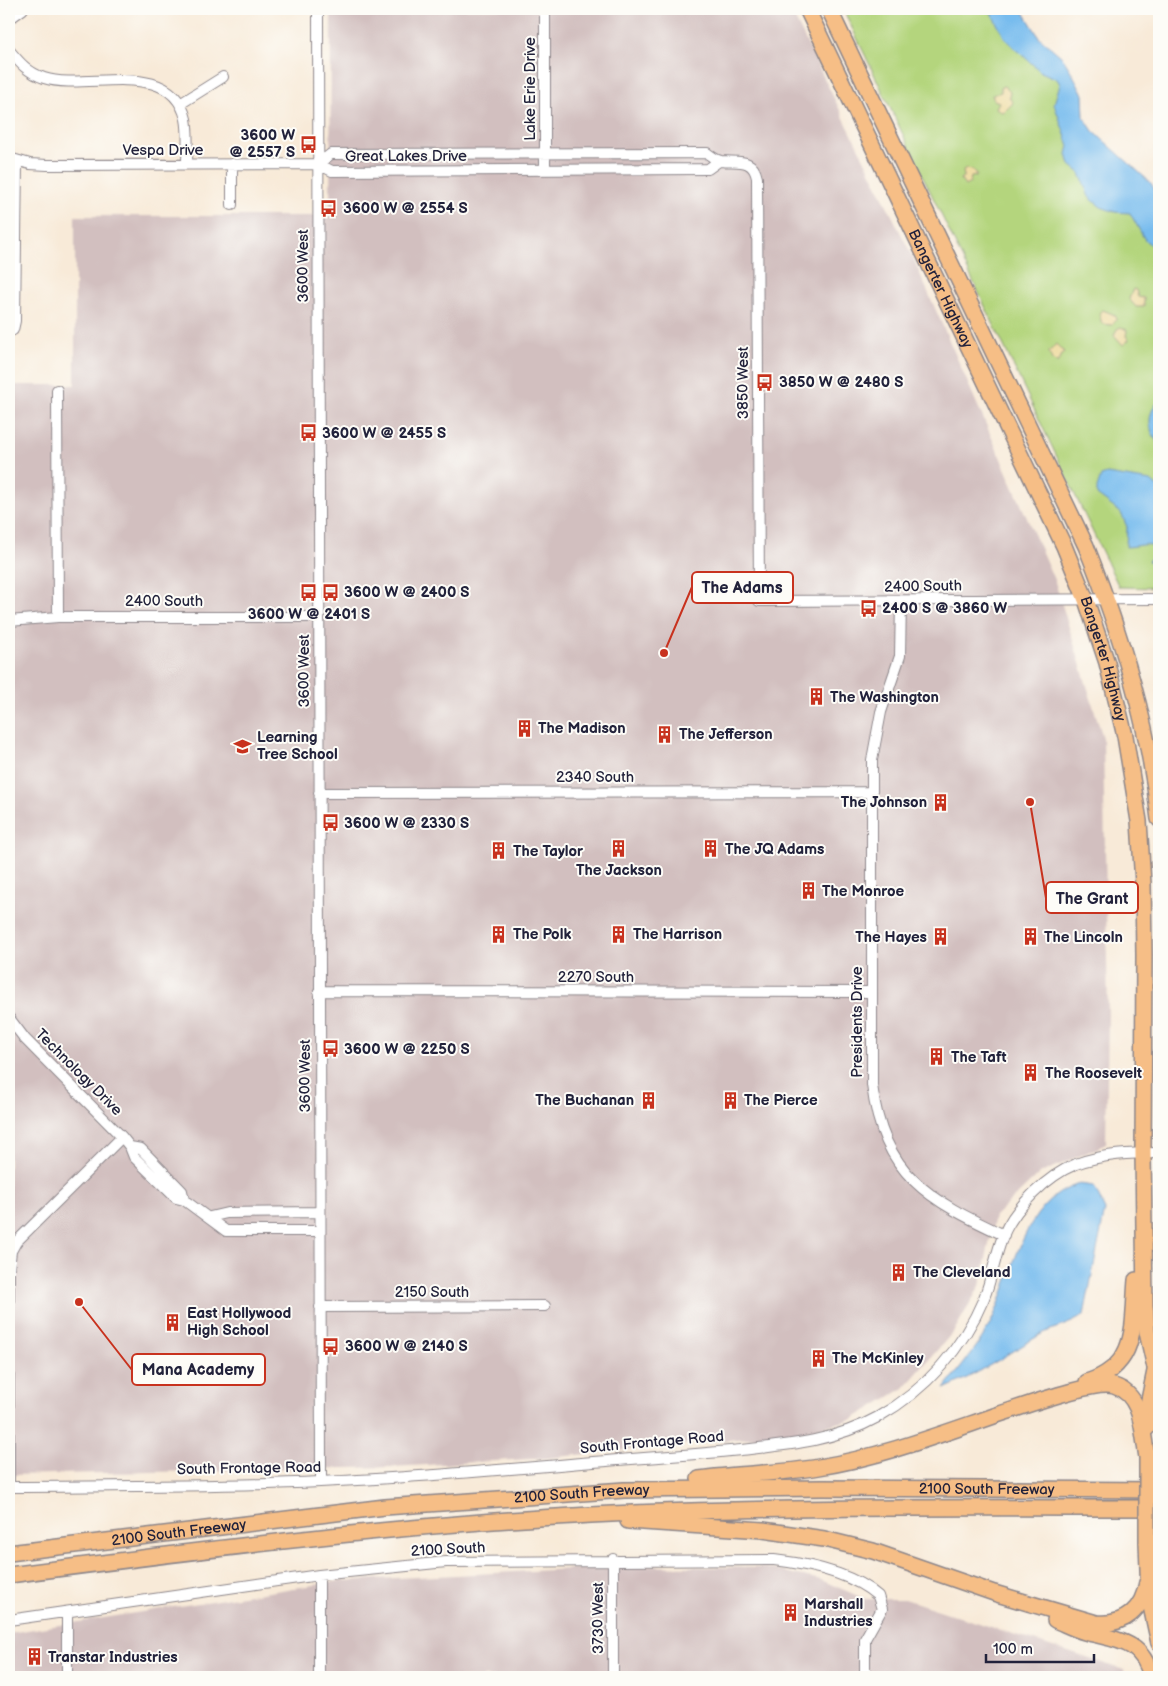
<svg xmlns="http://www.w3.org/2000/svg" width="1168" height="1686" font-family="'Balsamiq Sans',sans-serif">
<style>
.industrial{fill:#d2bfbf}
.green{fill:#b4d57d;stroke:#6b7c5c}
.sand{fill:#eeda9e;stroke:#887e6c}
.water{fill:#77bcee;stroke:#4c6f94}
.lines{fill:none;stroke-linecap:round;stroke-linejoin:round}
.minor-casing{stroke:#8d868a;stroke-width:12}
.highway-casing{stroke:#8d868a;stroke-width:18}
.minor{stroke:#fff;stroke-width:10}
.highway{stroke:#f6be86;stroke-width:15}
.highway-bridge-casing{stroke:#8d868a;stroke-width:18;stroke-linecap:butt}
.highway-bridge{stroke:#f6be86;stroke-width:15}
.labels{text-anchor:middle;stroke-width:4;stroke-linejoin:round;paint-order:stroke}
.street-label{font-size:15px;fill:#22223b;stroke:#fdfcf7}
.poi-label{font-size:15px;font-weight:bold;fill:#22223b;stroke:#fdfcf7;text-anchor:start}
.leader{fill:none;stroke:#c8321e;stroke-width:2}
.callout-dot{fill:#c8321e;stroke:#fdfcf7;stroke-width:2}
.callout{fill:#fdfcf7;stroke:#c8321e;stroke-width:2}
.callout-label{font-size:16px;text-anchor:middle;font-weight:bold;fill:#22223b}
</style>
<rect width="100%" height="100%" fill="#fdfcf7"/>
<filter id="ink" filterUnits="userSpaceOnUse"><feTurbulence type="fractalNoise" baseFrequency=".02" numOctaves="2"/><feDisplacementMap in="SourceGraphic" scale="10" xChannelSelector="R" yChannelSelector="G"/><feConvolveMatrix kernelMatrix="1 2 1 2 8 2 1 2 1" color-interpolation-filters="sRGB"/></filter>
<filter id="wash" filterUnits="userSpaceOnUse"><feTurbulence type="fractalNoise" baseFrequency=".0096" numOctaves="4" result="noise"/><feDisplacementMap in="SourceGraphic" scale="20" xChannelSelector="R" yChannelSelector="G"/><feGaussianBlur stdDeviation="1.12" result="paint"/><feColorMatrix in="noise" values="0 0 0 0 0 0 0 0 0 0 0 0 0 0 0 0 0 1.4 0 .05"/><feComposite in="paint" operator="in"/></filter>
<g filter="url(#wash)">
<rect width="100%" height="100%" fill="#f8ead8"/>
<path class="industrial" d="M331 9H790L913 258 1055 582 1103 738 1108 1013 1106 1144 1039 1174 995 1216 980 1286 954 1331 904 1388 853 1419 799 1433 547 1458 392 1467 9 1475V385H75V216H330Z
M631 1566 766 1568 821 1580 865 1599H905L1124 1670 1125 1677H9V1633L339 1581Z"/>
<path class="green" d="M843 9H1015L1051 63 1088 135 1159 214V588L1119 587Z"/>
<path class="sand" d="M1004 86 1010 92 1009 97 1013 103 1005 111 1001 112 996 108 999 102 994 100 992 95 1001 92V87Z
M966 169 973 170 977 176 971 177 970 183 965 186 960 179 964 176 963 171Z
M1133 289 1136 290 1138 297 1144 298V307H1136L1129 299Z
M1103 310 1115 315 1116 320 1112 325 1102 324 1099 313Z
M1121 327 1127 330 1126 336 1129 340 1123 345 1114 335 1117 329Z
M1056 344 1064 352 1057 363 1052 360 1049 352Z"/>
<path class="water" d="M989 9H1022L1039 37 1062 57 1072 73 1083 94 1084 117 1093 131 1151 183 1159 198V252L1145 240 1130 213 1115 212 1101 207 1089 197 1080 173 1070 165 1067 154 1069 146 1054 104 1060 84 1057 79 1041 72 1006 40Z
M1159 401V444C1148 432 1146 413 1159 401Z
M1107 474 1151 481 1159 488V563L1148 561 1158 553 1159 548C1148 541 1137 547 1126 547L1127 527 1121 513 1097 495V488L1101 476Z
M1079 1184 1094 1186 1105 1210 1084 1315C1069 1326 1053 1327 1038 1336 1007 1355 978 1374 944 1389 961 1367 980 1345 992 1320 1015 1272 1021 1202 1079 1184Z"/>
</g>
<g filter="url(#ink)">
<g class="lines">
<defs>
<path id="minor" d="M318 9 321 1482
M545 9V170
M9 19 23 9
M9 50C19 62 28 73 44 78 86 92 171 56 186 119 189 133 187 150 187 164
M180 104 223 77
M9 158 30 164 47 165 318 164 332 171 708 169 719 161
M318 164 331 154 707 153C711 156 716 160 721 161 737 163 753 157 757 178L759 601 1159 599
M232 205V164
M9 332 13 330 15 321 17 161
M57 390 58 617
M901 601 900 656 881 712 872 760V1085C883 1175 929 1200 1004 1235
M9 621 58 617H319
M319 793 871 792
M319 991 872 992
M9 1018 25 1039 122 1137 130 1147 134 1157 176 1198 184 1200 226 1231H320
M130 1147 141 1149 182 1191 184 1200
M210 1217 227 1213 320 1212
M320 1307 545 1306
M9 1487C112 1486 217 1487 320 1482 420 1478 519 1468 618 1460 659 1457 700 1454 741 1450 789 1445 835 1441 878 1417 926 1390 963 1348 984 1298 992 1278 995 1256 1003 1236 1015 1207 1047 1176 1076 1164 1102 1154 1132 1153 1159 1153
M9 1487V1269L11 1251 16 1242 122 1137
M9 1620 319 1575 446 1562 774 1560C808 1564 852 1573 878 1596L882 1609 865 1639V1677
M67 1677V1612
M319 1677V1575
M613 1677V1559"/>
<g id="highway">
<path id="s1" d="M807 9 1064 546 1086 600 1107 663 1125 736 1139 821 1143 884 1144 955 1143 1153 1145 1305 1147 1332 1159 1385"/>
<path d="M829 9 1086 546C1121 634 1149 724 1159 819"/>
<path d="M1087 1382C1139 1365 1132 1326 1136 1280"/>
<path d="M1147 1428 1149 1400 1155 1371"/>
<path d="M699 1479C739 1473 779 1474 819 1467 881 1457 941 1434 1000 1414 1022 1407 1094 1380 1114 1386 1143 1395 1142 1431 1147 1457"/>
<path d="M628 1521 763 1530 824 1539 873 1551 994 1593 1096 1623C1125 1626 1143 1609 1147 1582"/>
<path d="M1147 1542 1149 1597 1159 1643"/>
<path id="s2" d="M9 1553 385 1507 624 1490 822 1488 1159 1490"/>
<path d="M9 1575C202 1550 396 1525 591 1515 780 1506 970 1508 1159 1508"/>
<path d="M1055 1620C1065 1624 1074 1629 1085 1632 1116 1640 1143 1640 1151 1677"/>
</g>
</defs>
<use href="#minor" class="minor-casing"/>
<use href="#highway" class="highway-casing"/>
<use href="#minor" class="minor"/>
<use href="#highway" class="highway"/>
<defs>
<path id="highway-bridge" d="M1147 1457V1542"/>
</defs>
<use href="#highway-bridge" class="highway-bridge-casing"/>
<use href="#highway-bridge" class="highway-bridge"/>
</g>
</g>
<defs>
<symbol id="bus-bare" viewBox="-9 -9 18 18"><path d="M-5-6H5V4H4V6H2V4H-2V6H-4V4H-5ZM-3.5-4V0h7V-4ZM-3.5 1.2v1.5H-2V1.2ZM2 1.2v1.5H3.5V1.2Z" fill="#c8321e" stroke="#fdfcf7" stroke-width="2.5" paint-order="stroke"/></symbol>
<symbol id="building-bare" viewBox="-9 -9 18 18"><path d="M-4-6H4V6H1V3H-1V6H-4ZM-2.5-4.3h1.7v1.8h-1.7ZM.8-4.3h1.7v1.8H.8ZM-2.5-1h1.7V.8h-1.7ZM.8-1h1.7V.8H.8Z" fill="#c8321e" stroke="#fdfcf7" stroke-width="2.5" paint-order="stroke"/></symbol>
<symbol id="school-bare" viewBox="-9 -9 18 18"><path d="M0-5L7-2L0 1L-7-2ZM-4 1L0 2.5L4 1V4Q0 6-4 4Z" fill="#c8321e" stroke="#fdfcf7" stroke-width="2.5" paint-order="stroke"/></symbol>
</defs>
<g fill-rule="evenodd">
<use href="#bus-bare" x="296" y="132" width="25" height="25"/>
<use href="#bus-bare" x="316" y="196" width="25" height="25"/>
<use href="#bus-bare" x="752" y="370" width="25" height="25"/>
<use href="#bus-bare" x="296" y="420" width="25" height="25"/>
<use href="#bus-bare" x="318" y="580" width="25" height="25"/>
<use href="#bus-bare" x="296" y="580" width="25" height="25"/>
<use href="#bus-bare" x="856" y="596" width="25" height="25"/>
<use href="#building-bare" x="804" y="684" width="25" height="25"/>
<use href="#building-bare" x="512" y="716" width="25" height="25"/>
<use href="#building-bare" x="652" y="722" width="25" height="25"/>
<use href="#school-bare" x="230" y="734" width="25" height="25"/>
<use href="#building-bare" x="928" y="790" width="25" height="25"/>
<use href="#bus-bare" x="318" y="810" width="25" height="25"/>
<use href="#building-bare" x="606" y="836" width="25" height="25"/>
<use href="#building-bare" x="698" y="836" width="25" height="25"/>
<use href="#building-bare" x="486" y="838" width="25" height="25"/>
<use href="#building-bare" x="796" y="878" width="25" height="25"/>
<use href="#building-bare" x="486" y="922" width="25" height="25"/>
<use href="#building-bare" x="606" y="922" width="25" height="25"/>
<use href="#building-bare" x="928" y="924" width="25" height="25"/>
<use href="#building-bare" x="1018" y="924" width="25" height="25"/>
<use href="#bus-bare" x="318" y="1036" width="25" height="25"/>
<use href="#building-bare" x="924" y="1044" width="25" height="25"/>
<use href="#building-bare" x="1018" y="1060" width="25" height="25"/>
<use href="#building-bare" x="636" y="1088" width="25" height="25"/>
<use href="#building-bare" x="718" y="1088" width="25" height="25"/>
<use href="#building-bare" x="886" y="1260" width="25" height="25"/>
<use href="#building-bare" x="160" y="1310" width="25" height="25"/>
<use href="#bus-bare" x="318" y="1334" width="25" height="25"/>
<use href="#building-bare" x="806" y="1346" width="25" height="25"/>
<use href="#building-bare" x="778" y="1600" width="25" height="25"/>
<use href="#building-bare" x="22" y="1644" width="25" height="25"/>
</g>
<g class="labels">
<g class="street-label">
<text transform="translate(530 89) rotate(-90)" y="5">Lake Erie Drive</text>
<text x="163" y="155">Vespa Drive</text>
<text x="406" y="161">Great Lakes Drive</text>
<text transform="translate(303 266) rotate(-90)" y="5">3600 West</text>
<text dy="5" stroke="none"><textPath href="#s1" startOffset="310">Bangerter Highway</textPath></text>
<text transform="translate(743 383) rotate(-90)" y="5">3850 West</text>
<text transform="translate(923 586) rotate(-1)" y="5">2400 South</text>
<text x="164" y="606">2400 South</text>
<text dy="5" stroke="none"><textPath href="#s1" startOffset="715">Bangerter Highway</textPath></text>
<text transform="translate(304 671) rotate(-90)" y="5">3600 West</text>
<text x="595" y="782">2340 South</text>
<text x="596" y="982">2270 South</text>
<text transform="translate(857 1022) rotate(-90)" y="5">Presidents Drive</text>
<text transform="translate(79 1072) rotate(45)" y="5">Technology Drive</text>
<text transform="translate(305 1076) rotate(-90)" y="5">3600 West</text>
<text x="432" y="1297">2150 South</text>
<text transform="translate(652 1442) rotate(-5)" y="5">South Frontage Road</text>
<text transform="translate(249 1468) rotate(-1)" y="5">South Frontage Road</text>
<text dy="5" stroke="none"><textPath href="#s2" startOffset="981">2100 South Freeway</textPath></text>
<text dy="5" stroke="none"><textPath href="#s2" startOffset="576">2100 South Freeway</textPath></text>
<text dy="5" stroke="none"><textPath href="#s2" startOffset="171">2100 South Freeway</textPath></text>
<text transform="translate(448 1549) rotate(-3)" y="5">2100 South</text>
<text transform="translate(598 1618) rotate(-90)" y="5">3730 West</text>
</g>
<g class="poi-label">
<text x="295" y="140" text-anchor="end">3600 W<tspan x="295" dy="17">@ 2557 S</tspan></text>
<text x="343" y="213">3600 W @ 2554 S</text>
<text x="779" y="387">3850 W @ 2480 S</text>
<text x="322" y="438">3600 W @ 2455 S</text>
<text x="344" y="597">3600 W @ 2400 S</text>
<text x="882" y="613">2400 S @ 3860 W</text>
<text x="309" y="619" text-anchor="middle">3600 W @ 2401 S</text>
<text x="830" y="702">The Washington</text>
<text x="538" y="733">The Madison</text>
<text x="679" y="739">The Jefferson</text>
<text x="257" y="742">Learning<tspan x="257" dy="17">Tree School</tspan></text>
<text x="927" y="807" text-anchor="end">The Johnson</text>
<text x="344" y="828">3600 W @ 2330 S</text>
<text x="725" y="854">The JQ Adams</text>
<text x="513" y="856">The Taylor</text>
<text x="619" y="875" text-anchor="middle">The Jackson</text>
<text x="822" y="896">The Monroe</text>
<text x="513" y="939">The Polk</text>
<text x="633" y="939">The Harrison</text>
<text x="927" y="942" text-anchor="end">The Hayes</text>
<text x="1044" y="942">The Lincoln</text>
<text x="344" y="1054">3600 W @ 2250 S</text>
<text x="951" y="1062">The Taft</text>
<text x="1045" y="1078">The Roosevelt</text>
<text x="634" y="1105" text-anchor="end">The Buchanan</text>
<text x="744" y="1105">The Pierce</text>
<text x="913" y="1277">The Cleveland</text>
<text x="187" y="1318">East Hollywood<tspan x="187" dy="17">High School</tspan></text>
<text x="345" y="1351">3600 W @ 2140 S</text>
<text x="832" y="1363">The McKinley</text>
<text x="804" y="1609">Marshall<tspan x="804" dy="17">Industries</tspan></text>
<text x="48" y="1662">Transtar Industries</text>
</g>
</g>
<path class="leader" d="M664 653L692 587M1030 802L1046 898M79 1302L132 1370"/>
<g class="callout-dot">
<circle cx="664" cy="653" r="5"/>
<circle cx="1030" cy="802" r="5"/>
<circle cx="79" cy="1302" r="5"/>
</g>
<g class="callout">
<rect x="692" y="572" width="101" height="31" rx="5"/>
<rect x="1046" y="882" width="92" height="31" rx="5"/>
<rect x="132" y="1354" width="133" height="31" rx="5"/>
</g>
<g class="callout-label">
<text x="742" y="593">The Adams</text>
<text x="1092" y="904">The Grant</text>
<text x="198" y="1375">Mana Academy</text>
</g>
<rect width="1168" height="1686" fill="none" stroke="#fdfcf7" stroke-width="30"/>
<path d="M986 1654v8h108v-8" fill="none" stroke="#22223b" stroke-width="2.5"/>
<text x="993" y="1654" font-size="15" fill="#22223b" stroke="#fdfcf7" stroke-width="4" paint-order="stroke">100 m</text>
</svg>
